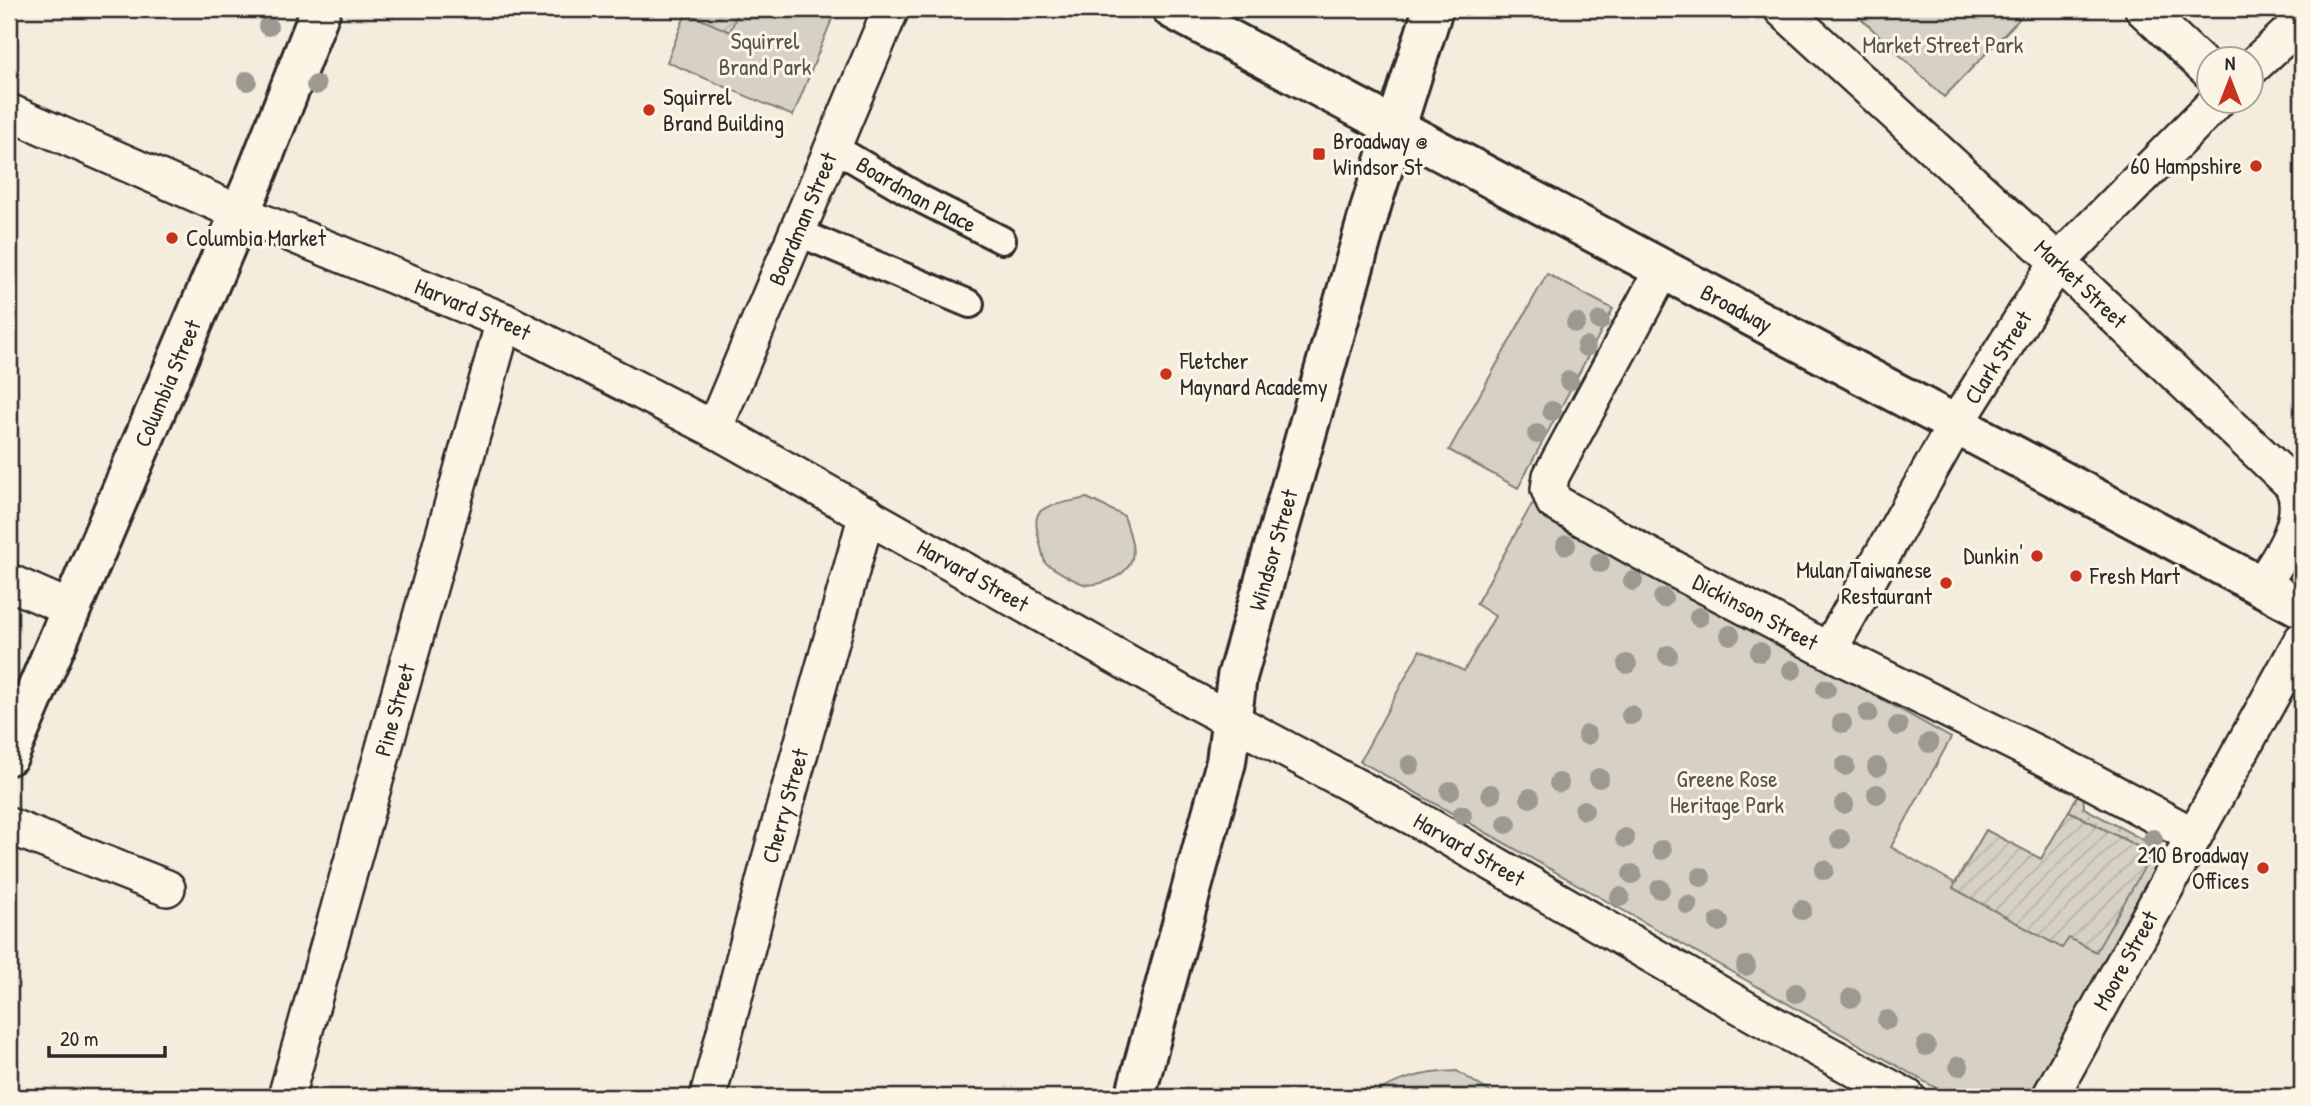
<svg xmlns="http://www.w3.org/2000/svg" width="2311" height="1106" font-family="'Patrick Hand',sans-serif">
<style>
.grass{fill:url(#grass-dots);stroke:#807e78;stroke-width:2}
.park{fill:#d6d1c4;stroke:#807e78;stroke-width:2}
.garden{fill:url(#garden-furrows);stroke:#807e78;stroke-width:2}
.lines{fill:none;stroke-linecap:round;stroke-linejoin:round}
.pedestrian-casing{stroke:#2b2b2b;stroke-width:32}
.minor-casing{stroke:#2b2b2b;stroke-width:40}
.tertiary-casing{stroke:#2b2b2b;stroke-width:44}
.secondary-casing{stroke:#2b2b2b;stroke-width:44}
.pedestrian{stroke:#fcf5e5;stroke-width:26}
.minor{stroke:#fcf5e5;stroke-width:35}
.tertiary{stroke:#fcf5e5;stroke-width:38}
.secondary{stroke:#fcf5e5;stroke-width:38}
.tree{fill:#9d9990}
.poi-dot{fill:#c8321e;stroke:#fcf5e5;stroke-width:2.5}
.labels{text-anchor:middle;stroke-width:6;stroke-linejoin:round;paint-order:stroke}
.park-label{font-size:23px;fill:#565451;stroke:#fcf5e5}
.poi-label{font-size:23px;fill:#2b2b2b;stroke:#fcf5e5;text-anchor:start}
.street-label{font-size:23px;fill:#2b2b2b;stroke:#fcf5e5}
</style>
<defs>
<pattern id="grass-dots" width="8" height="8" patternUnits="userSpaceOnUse" patternTransform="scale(1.75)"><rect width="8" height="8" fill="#d6d1c4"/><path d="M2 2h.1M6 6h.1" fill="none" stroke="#b8b4a9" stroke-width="1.8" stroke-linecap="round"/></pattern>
<pattern id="garden-furrows" width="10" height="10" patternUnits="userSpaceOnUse" patternTransform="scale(1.75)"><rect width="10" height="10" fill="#d6d1c4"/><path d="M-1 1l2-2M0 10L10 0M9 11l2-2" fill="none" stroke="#b8b4a9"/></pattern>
</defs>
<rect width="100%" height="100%" fill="#f4edde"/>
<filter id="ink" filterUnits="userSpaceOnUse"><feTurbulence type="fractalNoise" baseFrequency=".0143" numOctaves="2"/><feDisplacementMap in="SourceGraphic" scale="14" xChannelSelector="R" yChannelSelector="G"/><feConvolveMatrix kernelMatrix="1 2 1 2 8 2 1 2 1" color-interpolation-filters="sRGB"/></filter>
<g filter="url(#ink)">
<path class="grass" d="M2082 787H2083L2084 808 2143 840 2158 830 2163 832 2152 854 2069 811Z"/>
<path class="park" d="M678 9H836L793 116 667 62 686 13Z
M1851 9H2029L1944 97Z
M1547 274 1613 309 1518 488 1449 450Z
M1087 498 1124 516C1133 544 1143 566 1110 580 1104 583 1091 586 1084 584 1071 580 1057 570 1045 563 1030 505 1029 510 1087 498Z
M1532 504 1951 738 1891 847 1955 883 1986 830 2041 859 2069 811 2161 859 2031 1097H1952L1360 761 1420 650 1464 671 1495 616 1476 604Z
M1457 1071 1498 1097H1367C1398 1079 1421 1072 1457 1071Z"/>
<path class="garden" d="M678 9H739L730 32Z
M2069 811 2152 854 2096 952 2069 938 2062 948 1953 888 1986 830 2041 859Z"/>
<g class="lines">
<defs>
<g id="pedestrian">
<path id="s1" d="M833 147 923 200 1002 240"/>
<path d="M797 232 970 304"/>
</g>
<g id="minor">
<path id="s2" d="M1782 9 2045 250 2291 483C2311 515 2279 560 2261 586"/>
<path d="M2143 9 2210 72"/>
<path d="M2252 67 2302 21"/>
<path id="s3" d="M9 112 240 213 504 321 714 429 1197 702 1413 817 1756 1015 1907 1097"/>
<path id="s4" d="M1663 269 1551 476 1549 489 1554 502 1642 552 1837 655 2080 775 2194 836"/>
<path id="s5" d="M714 429 891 9"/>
<path d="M9 582 71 609"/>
<path id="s6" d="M1829 650 1956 424 2058 262 2216 102"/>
<path d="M9 826 167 888"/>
<path id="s7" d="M286 1097 504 321"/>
<path id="s8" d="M708 1097 770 859 867 514"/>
<path id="s9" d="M2050 1097 2302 640"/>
</g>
<g id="tertiary">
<path id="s10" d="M1135 1097 1226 762 1237 677 1372 203 1433 9"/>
</g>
<g id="secondary">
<path id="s11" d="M1172 9 2302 608"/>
<path id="s12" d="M9 755 254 180 321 9"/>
</g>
</defs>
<use href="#pedestrian" class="pedestrian-casing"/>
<use href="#minor" class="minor-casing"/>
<use href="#tertiary" class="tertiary-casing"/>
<use href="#secondary" class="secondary-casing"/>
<use href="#pedestrian" class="pedestrian"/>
<use href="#minor" class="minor"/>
<use href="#tertiary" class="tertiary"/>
<use href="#secondary" class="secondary"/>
</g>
<g class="tree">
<circle cx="268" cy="26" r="10"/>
<circle cx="247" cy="81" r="10"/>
<circle cx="316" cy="85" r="10"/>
<circle cx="1600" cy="321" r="10"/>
<circle cx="1576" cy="323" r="10"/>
<circle cx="1586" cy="347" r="10"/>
<circle cx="1569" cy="381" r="10"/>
<circle cx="1552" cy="411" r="10"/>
<circle cx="1537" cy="434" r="10"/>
<circle cx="1566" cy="545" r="10"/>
<circle cx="1600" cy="563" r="10"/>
<circle cx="1633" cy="581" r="10"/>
<circle cx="1663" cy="598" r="10"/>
<circle cx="1699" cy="617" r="10"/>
<circle cx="1730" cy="635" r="10"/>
<circle cx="1760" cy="652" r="10"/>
<circle cx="1668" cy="655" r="10"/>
<circle cx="1627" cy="664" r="10"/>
<circle cx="1792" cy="670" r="10"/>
<circle cx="1826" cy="689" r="10"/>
<circle cx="1868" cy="713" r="10"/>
<circle cx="1631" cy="715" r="10"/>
<circle cx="1842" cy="723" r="10"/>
<circle cx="1898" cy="726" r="10"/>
<circle cx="1587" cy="735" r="10"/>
<circle cx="1929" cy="743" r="10"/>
<circle cx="1410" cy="765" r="10"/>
<circle cx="1845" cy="766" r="10"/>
<circle cx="1877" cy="767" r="10"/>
<circle cx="1599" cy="778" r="10"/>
<circle cx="1559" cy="783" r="10"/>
<circle cx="1450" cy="791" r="10"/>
<circle cx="1491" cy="794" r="10"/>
<circle cx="1877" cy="794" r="10"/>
<circle cx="1530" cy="798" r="10"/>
<circle cx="1844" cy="804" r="10"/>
<circle cx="1584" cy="810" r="10"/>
<circle cx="1462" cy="815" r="10"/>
<circle cx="1507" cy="824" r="10"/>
<circle cx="1625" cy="838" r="10"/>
<circle cx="1840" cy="839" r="10"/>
<circle cx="2153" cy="839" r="10"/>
<circle cx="1662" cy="850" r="10"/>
<circle cx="1824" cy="870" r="10"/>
<circle cx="1632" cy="874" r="10"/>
<circle cx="1701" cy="877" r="10"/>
<circle cx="1660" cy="889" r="10"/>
<circle cx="1620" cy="897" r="10"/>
<circle cx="1688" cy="905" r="10"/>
<circle cx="1802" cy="910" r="10"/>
<circle cx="1719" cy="922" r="10"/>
<circle cx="1746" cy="966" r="10"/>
<circle cx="1796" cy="993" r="10"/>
<circle cx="1851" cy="998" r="10"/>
<circle cx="1887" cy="1020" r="10"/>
<circle cx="1926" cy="1046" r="10"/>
<circle cx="1959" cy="1066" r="10"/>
</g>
</g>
<g class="poi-dot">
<circle cx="649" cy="110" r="7"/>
<rect x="1312" y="147" width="14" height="14" rx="3.5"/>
<circle cx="2256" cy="166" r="7"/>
<circle cx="172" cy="238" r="7"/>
<circle cx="1166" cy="374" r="7"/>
<circle cx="2037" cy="556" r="7"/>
<circle cx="2076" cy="576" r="7"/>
<circle cx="1946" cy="583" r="7"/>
<circle cx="2263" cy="868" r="7"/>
</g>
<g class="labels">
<g class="park-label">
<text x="765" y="49">Squirrel<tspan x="765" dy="26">Brand Park</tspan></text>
<text x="1943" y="53">Market Street Park</text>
<text x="1727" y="787">Greene Rose<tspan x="1727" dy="26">Heritage Park</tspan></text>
</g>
<g class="poi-label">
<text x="663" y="105">Squirrel<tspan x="663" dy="26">Brand Building</tspan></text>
<text x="1333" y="149">Broadway @<tspan x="1333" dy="26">Windsor St</tspan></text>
<text x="2242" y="174" text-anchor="end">60 Hampshire</text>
<text x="186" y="246">Columbia Market</text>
<text x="1180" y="369">Fletcher<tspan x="1180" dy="26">Maynard Academy</tspan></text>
<text x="2023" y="564" text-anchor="end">Dunkin'</text>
<text x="1932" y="578" text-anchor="end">Mulan Taiwanese<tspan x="1932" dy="26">Restaurant</tspan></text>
<text x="2090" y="584">Fresh Mart</text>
<text x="2249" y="863" text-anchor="end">210 Broadway<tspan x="2249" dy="26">Offices</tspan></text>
</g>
<g class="street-label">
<text dy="8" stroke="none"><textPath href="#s1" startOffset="96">Boardman Place</textPath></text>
<text dy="8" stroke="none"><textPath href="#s5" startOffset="228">Boardman Street</textPath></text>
<text dy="8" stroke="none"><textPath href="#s2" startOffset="406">Market Street</textPath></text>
<text dy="8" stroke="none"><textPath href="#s11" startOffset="639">Broadway</textPath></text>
<text dy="8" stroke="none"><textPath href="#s3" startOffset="504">Harvard Street</textPath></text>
<text dy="8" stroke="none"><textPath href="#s6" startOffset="338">Clark Street</textPath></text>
<text dy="8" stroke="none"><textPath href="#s12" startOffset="404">Columbia Street</textPath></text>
<text dy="8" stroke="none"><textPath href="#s10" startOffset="565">Windsor Street</textPath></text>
<text dy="8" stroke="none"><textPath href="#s3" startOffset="1071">Harvard Street</textPath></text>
<text dy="8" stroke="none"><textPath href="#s4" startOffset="492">Dickinson Street</textPath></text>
<text dy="8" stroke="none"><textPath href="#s7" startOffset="402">Pine Street</textPath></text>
<text dy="8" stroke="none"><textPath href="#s8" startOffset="301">Cherry Street</textPath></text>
<text dy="8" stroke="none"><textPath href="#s3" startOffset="1638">Harvard Street</textPath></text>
<text dy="8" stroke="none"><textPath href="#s9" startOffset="156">Moore Street</textPath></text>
</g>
</g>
<rect width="2311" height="1106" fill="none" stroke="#fcf5e5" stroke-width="35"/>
<rect x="18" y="18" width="2276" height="1071" fill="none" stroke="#2b2b2b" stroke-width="2.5" filter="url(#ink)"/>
<g transform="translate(2230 80)"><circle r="33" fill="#fcf5e5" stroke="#a8a49b" stroke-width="2"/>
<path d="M0-5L12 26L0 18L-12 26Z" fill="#c8321e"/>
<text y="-10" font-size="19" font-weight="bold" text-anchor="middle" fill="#2b2b2b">N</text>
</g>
<path d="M49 1046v10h116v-10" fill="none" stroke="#2b2b2b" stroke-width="3.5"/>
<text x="60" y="1046" font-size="21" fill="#2b2b2b" stroke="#fcf5e5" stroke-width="5" paint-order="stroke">20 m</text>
</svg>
